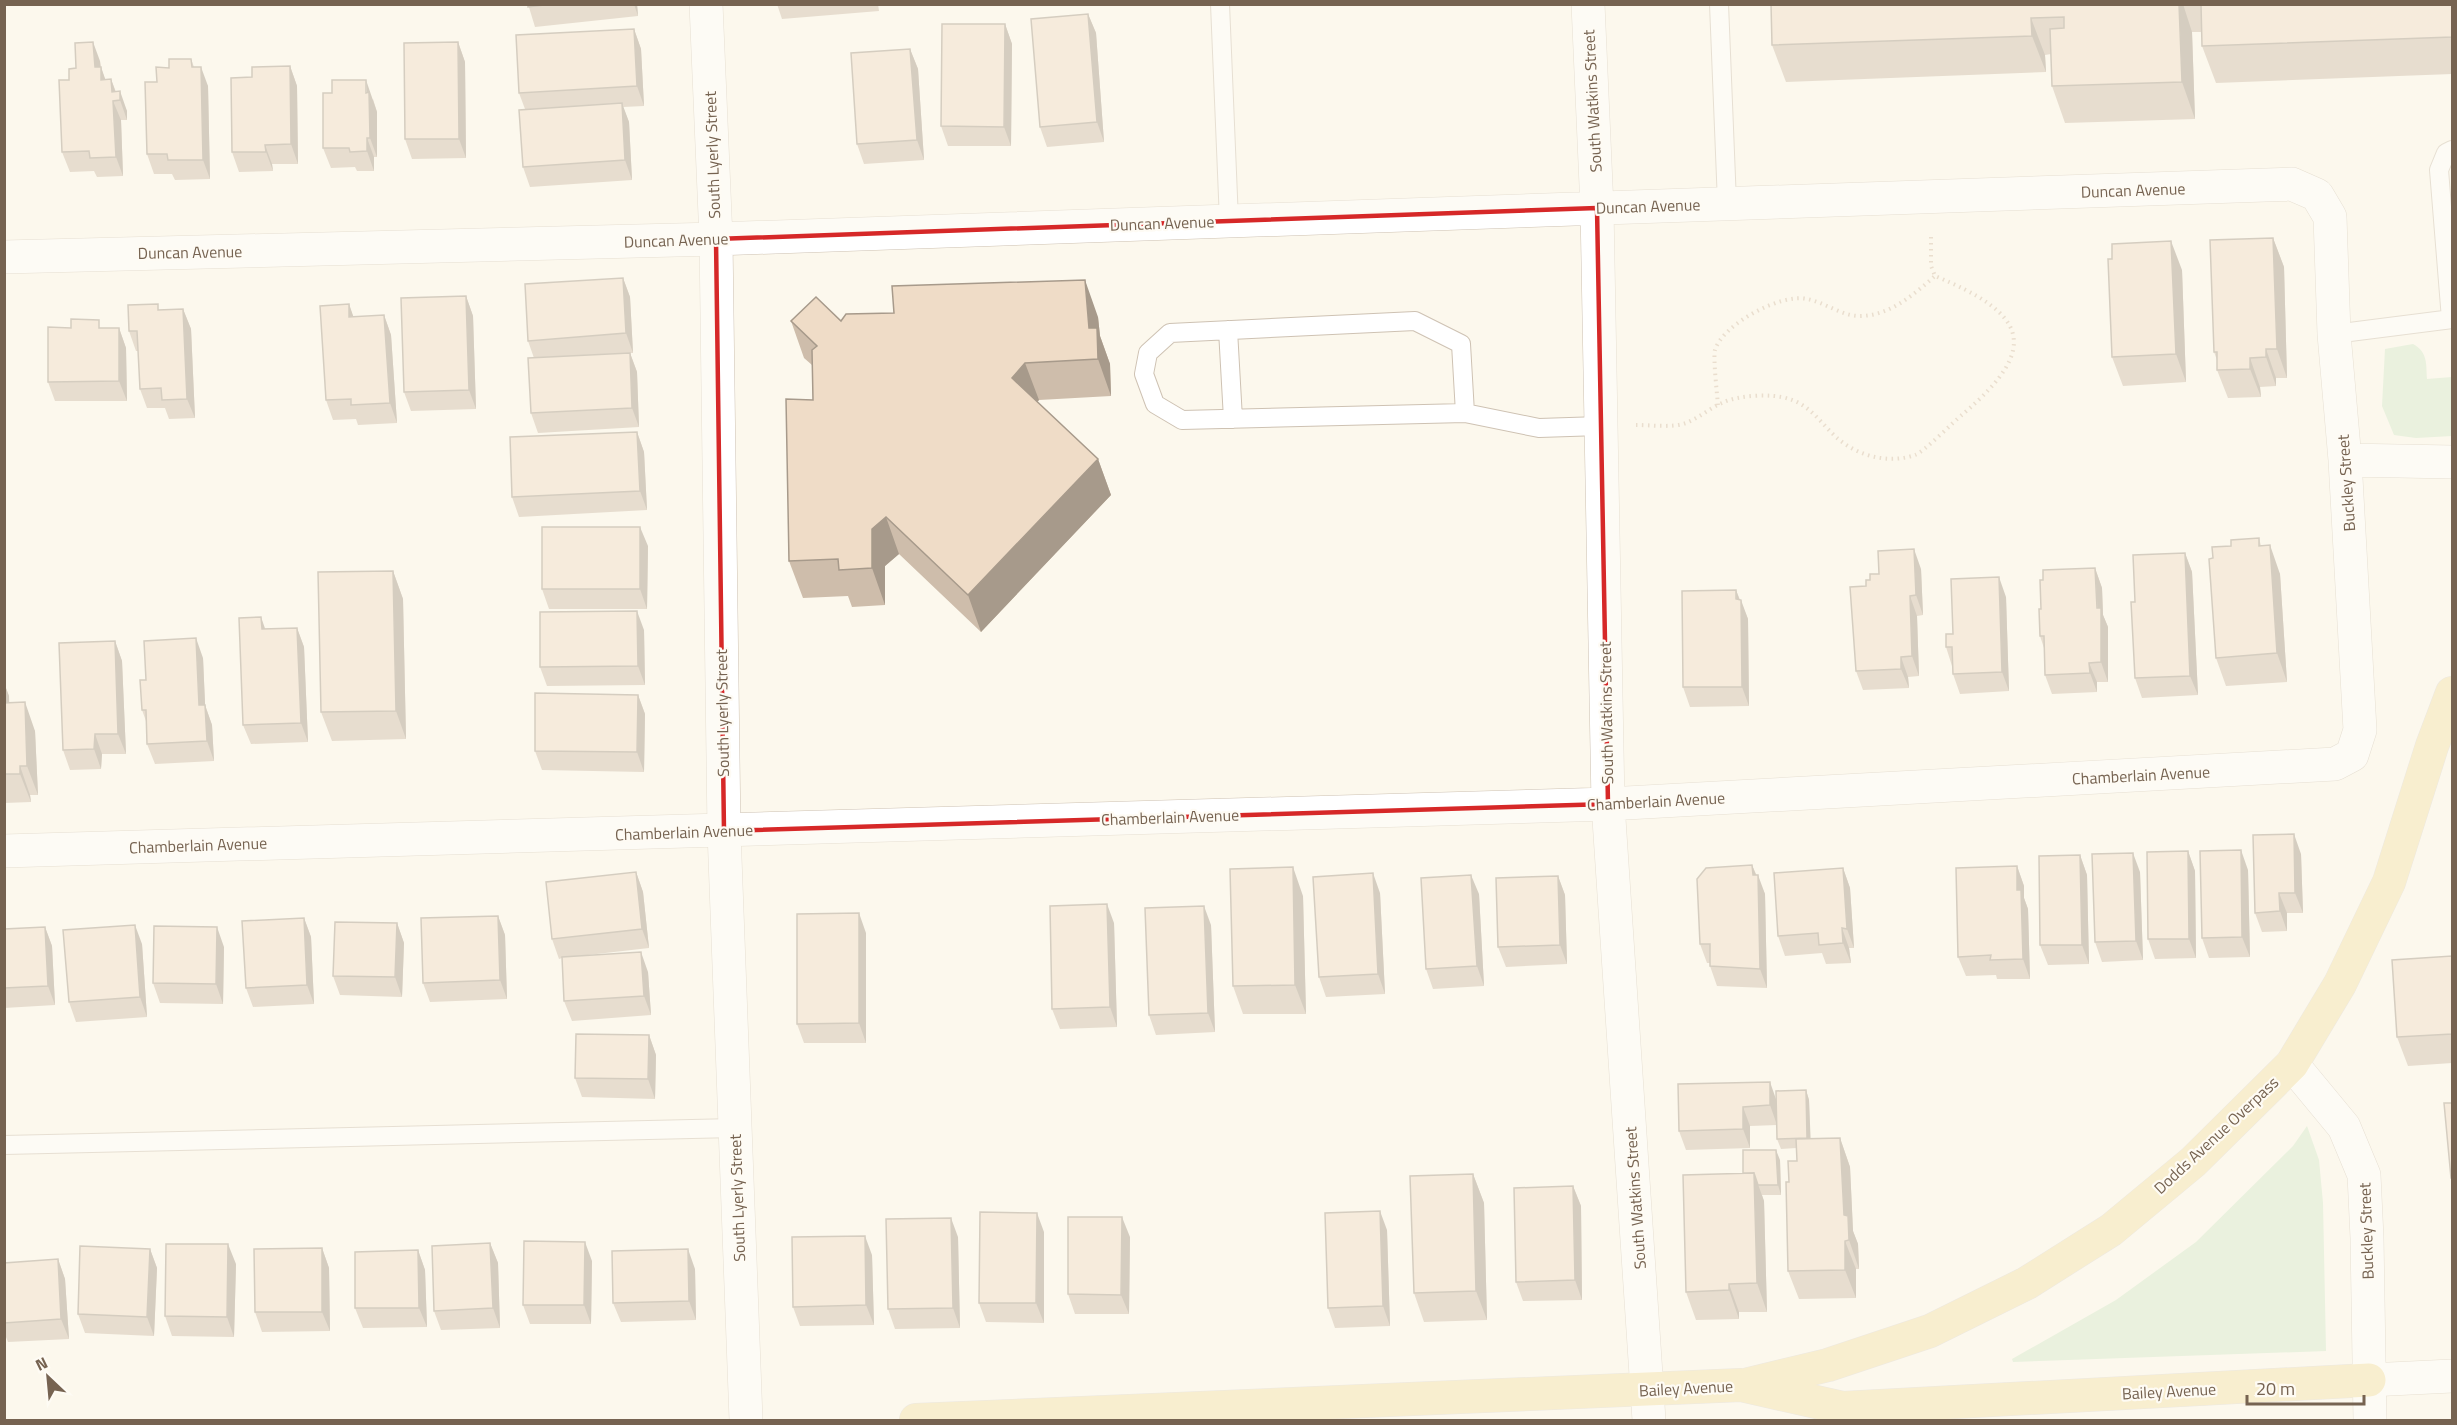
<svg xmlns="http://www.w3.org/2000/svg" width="2457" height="1425" font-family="'Titillium Web',sans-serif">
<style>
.green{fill:#d4e9cc}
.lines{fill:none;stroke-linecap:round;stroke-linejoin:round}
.lane-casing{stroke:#cec2b3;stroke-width:20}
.street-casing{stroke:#cec2b3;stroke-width:34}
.secondary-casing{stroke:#d0c3b1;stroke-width:34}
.primary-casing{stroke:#dbd6d2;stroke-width:34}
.path{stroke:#d4bfa9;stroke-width:4;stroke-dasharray:1.5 4.5;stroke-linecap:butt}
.lane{stroke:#fff;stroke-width:18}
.street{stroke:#fff;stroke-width:33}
.secondary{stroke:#fff;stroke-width:33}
.primary{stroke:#f4e2ac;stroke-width:33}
.wall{fill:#cebdab}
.shaded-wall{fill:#a79a8b}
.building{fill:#efdcc7;stroke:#a79a8b;stroke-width:1.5}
.marked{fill:none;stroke:#d62828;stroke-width:4.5;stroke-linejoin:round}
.labels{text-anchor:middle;stroke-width:4.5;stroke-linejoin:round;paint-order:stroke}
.street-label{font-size:16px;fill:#766351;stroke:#fefbf4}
</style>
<rect width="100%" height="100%" fill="#fcf8ed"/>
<path class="green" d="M2413 344C2428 352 2426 364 2427 379L2452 377V436L2416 438 2394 435 2382 406 2385 349Z
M2307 1126 2319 1160 2323 1203 2326 1351 2013 1362 2012 1359 2116 1300 2196 1242 2293 1146Z"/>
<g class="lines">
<defs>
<path id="lane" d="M1220 4 1229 221
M1719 4 1727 203
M2451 319 2439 170 2446 153 2452 150
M1228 330 1233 419
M2334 334 2452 319
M1465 413 1461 344 1415 321 1170 333 1148 353 1144 374 1155 404 1182 420 1465 413 1539 428 1600 426
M4 1145 735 1128"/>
<path id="street" d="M706 4 716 239 724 831 746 1420
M1588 4 1597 208 1608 804 1649 1420
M4 257 716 239 2292 184 2317 195 2330 217 2334 334 2345 460 2360 730 2352 755 2335 764 1608 804 4 851
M2345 460 2452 462
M2292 1064 2344 1127 2364 1175 2367 1238 2370 1420"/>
<path id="secondary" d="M2369 1380 2452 1376"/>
<path id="primary" d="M1749 1384 1828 1365 1930 1331 2027 1283 2111 1230 2193 1162 2292 1064 2340 984 2389 882 2432 746 2452 693
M916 1420 1741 1385 1843 1408 2369 1380"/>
</defs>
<use href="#lane" class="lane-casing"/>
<use href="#street" class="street-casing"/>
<use href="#secondary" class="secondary-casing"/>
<use href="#primary" class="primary-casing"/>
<path class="path" d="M1718 405C1717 393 1713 358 1715 350 1723 324 1781 293 1807 299 1824 302 1842 316 1859 316 1890 316 1913 295 1935 276
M1636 425C1652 425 1672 428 1686 423 1699 418 1710 408 1722 403 1737 395 1773 393 1789 399 1814 406 1825 431 1845 444 1865 458 1892 463 1915 455 1924 452 1953 422 1963 414 2043 346 2025 313 1935 276L1931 266V233"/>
<use href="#lane" class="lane"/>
<use href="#street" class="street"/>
<use href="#secondary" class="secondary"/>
<use href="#primary" class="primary"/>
</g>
<path class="wall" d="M528 4H637L638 16 535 27Z
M777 4H878L879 11 782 19Z
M1771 4H2452V74L2216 83 2202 46V32H2192L2195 119 2065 123 2052 86 2051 54 2045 55 2046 72 1786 82 1772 45Z
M1088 14 1096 33 1104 142 1047 147 1040 127Z
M1005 24 1012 44 1011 146H948L941 126Z
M634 29 641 49 644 106 623 107 629 122 632 180 530 187 523 167 525 109 519 93Z
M458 42 465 62 466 158 412 159 405 139Z
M910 49 918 69 924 160 864 164 857 144Z
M191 59 194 67 208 86 210 179 175 180 172 174H154L147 154 157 82 169 68Z
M100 61 101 67 105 80 111 79 116 92 127 111V120H121L123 176 97 177 94 171 70 172 62 152 69 80 76 68Z
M290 66 297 86 298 164H272L273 171 239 172 232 152 252 77Z
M373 99 377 112V157H374V171H357L355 167 331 168 323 148Z
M2273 238 2284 267 2287 378H2276V386L2260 387 2261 397 2228 398 2217 370V360L2214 352Z
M2182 270 2186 382 2123 386 2112 357Z
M623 278 630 297 633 353H630L637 372 639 427 538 433 531 413 534 358 528 341Z
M466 296 473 316 476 409 411 411 404 392Z
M349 304 353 317 384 315 391 335 397 423 358 425 356 419 333 420 326 400Z
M183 309 191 329 195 418 169 419 165 408H147L140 389 138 351H136L129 331 160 310Z
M1098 317 1100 336 1110 364 1111 396 1039 400 1037 402 1098 459 1111 495 981 632 899 554 885 566V605L852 607 848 596 803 598 789 561 813 400 812 365 804 358 791 321Z
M102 328H119L126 348 127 401H55L48 382Z
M637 432 644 452 647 510 519 517 512 497Z
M2259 538 2261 546 2280 574 2287 682 2226 686 2216 658 2213 558 2231 546Z
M648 546 647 609H549L542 589Z
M2185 553 2192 572 2198 695 2142 698 2135 678V602Z
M2095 568 2102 588 2103 615 2108 627V682H2097V692L2052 694 2045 675 2044 648 2040 636 2043 580Z
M1921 569 1923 615 1917 616 1919 676 1908 677 1909 688 1863 690 1856 671 1866 586 1870 580 1879 574Z
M393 571 403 599 406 739 332 741 321 712Z
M1736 590 1748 619 1749 706 1690 707 1683 687Z
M2006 597 2009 691 1960 694 1953 674 1952 666 1946 647 1953 634Z
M297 628 304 647 308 742 251 744 243 725 265 629Z
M644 630 645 685 547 686 540 667Z
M115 641 122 661 126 754H102L101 769 70 770 63 750Z
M203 658 205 705 212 725 214 761 155 764 147 744 146 721 142 710Z
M4 683 9 696V703L35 731 38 795H30L31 802 4 803Z
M638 695 645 714 644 772 542 770 535 751Z
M2188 851 2195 871 2196 958 2155 959 2148 939Z
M2301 854 2303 913H2287V931L2262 932 2255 913Z
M2080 855 2087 875 2089 964 2048 965 2040 945Z
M1752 865 1765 894 1767 988 1717 986 1710 966V963H1707L1700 944Z
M2017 866 2024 886V898L2028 909 2030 979H1997L1996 975 1966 976 1958 957Z
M1843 868 1850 888 1854 948H1849L1851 963 1826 964 1822 953 1785 956 1778 936Z
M2248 870 2250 957 2209 958 2202 938Z
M636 872 643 892 649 948 579 956 648 972 651 1015 572 1021 564 1001 562 958 559 959 552 939Z
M2140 872 2143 960 2102 962 2095 942Z
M1558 876 1565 895 1567 964 1506 967 1498 947Z
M1380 893 1385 994 1326 997 1319 977Z
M1479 894 1484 986 1433 989 1426 969Z
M1303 896 1306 1014H1243L1233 986Z
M498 916 505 935 507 999 430 1002 423 983Z
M304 918 311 937 314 1004 253 1007 246 988Z
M397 923 404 943 402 997 340 995 333 976Z
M1114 923 1117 1027 1060 1029 1052 1009Z
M1211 925 1215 1032 1156 1035 1149 1015Z
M45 927 52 946 55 1005 4 1008V929Z
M866 933V1043H804L797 1024Z
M142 944 147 1017 76 1022 69 1002Z
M224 947 223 1004 160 1003 153 983Z
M2452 956V1063L2408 1066 2397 1037Z
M649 1035 656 1055 655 1099 582 1097 575 1078Z
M1678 1084 1776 1101 1806 1090 1809 1100 1810 1139 1840 1138 1850 1167 1853 1231 1858 1244 1859 1269H1856V1298L1799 1299 1788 1271 1789 1182 1797 1161 1796 1148 1781 1149 1777 1139V1125L1750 1126V1148L1686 1150 1679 1131Z
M1780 1160 1781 1195H1762L1764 1201 1767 1312H1739V1319L1696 1320 1686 1292 1743 1173Z
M1473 1174 1484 1203 1487 1320 1424 1322 1414 1293Z
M1573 1186 1581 1206 1582 1300 1523 1301 1516 1282Z
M1387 1230 1390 1326 1335 1328 1328 1308Z
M1044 1232V1323L986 1322 979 1303Z
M958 1237 960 1328 895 1329 888 1309Z
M1130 1237 1129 1314H1075L1068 1294Z
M490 1243 498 1263 500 1328 441 1330 434 1311Z
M322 1248 329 1268 330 1331 262 1332 255 1312Z
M150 1249 157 1268 154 1336 85 1333 78 1314Z
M418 1250 425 1270 427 1327 363 1328 355 1308Z
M872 1255 874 1325 800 1326 793 1307Z
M58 1259 65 1279 69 1339 8 1342 4 1332V1263Z
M592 1261 591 1324H530L523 1305Z
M236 1264 234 1337 172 1336 165 1316Z
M695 1269 696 1320 621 1322 613 1303Z"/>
<path class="shaded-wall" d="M634 4H637L638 16Z
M2179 4H2183L2192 32 2195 119 2182 82Z
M1088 14 1096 33 1104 142 1097 122Z
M2031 18 2045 55 2046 72 2032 36Z
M1005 24 1012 44 1011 146 1004 127Z
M634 29 641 49 644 106 637 86Z
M93 42 100 61 102 87 95 67Z
M458 42 465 62 466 158 459 139Z
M910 49 918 69 924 160 917 140Z
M290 66 297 86 298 164 291 144Z
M101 67 108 87 101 80Z
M201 67 208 86 210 179 203 160Z
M111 79 118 99 112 92Z
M366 80 377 112V157L370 138Z
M120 91 127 111V120L120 100Z
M113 101 121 120 123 176 116 157Z
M622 103 629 122 632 180 625 160Z
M367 138 374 157V171L367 151Z
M265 145 272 164 273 171 266 152Z
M2273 238 2284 267 2287 378 2277 349Z
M2171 241 2182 270 2186 382 2176 354Z
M623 278 630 297 633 353 626 333Z
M1085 280 1098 317 1100 336 1110 364 1111 396 1098 359 1089 328Z
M466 296 473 316 476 409 469 390Z
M349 304 356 324 349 317Z
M183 309 191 329 195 418 187 399Z
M384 315 391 335 397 423 390 403Z
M119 328 126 348 127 401 119 381Z
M2266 349 2276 378V386L2266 357Z
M630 353 637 372 639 427 632 408Z
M2250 358 2260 387 2261 397 2250 369Z
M1025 363 1039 400 1025 415 1012 378Z
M637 432 644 452 647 510 640 491Z
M1098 459 1111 495 981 632 968 595Z
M886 517 899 554 885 566V605L872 568V529Z
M640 527 648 546 647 609 640 589Z
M2270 545 2280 574 2287 682 2277 653Z
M1914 549 1921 569 1923 615 1916 595Z
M2185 553 2192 572 2198 695 2190 676Z
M2095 568 2102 588 2103 615 2108 627V682L2101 662Z
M393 571 403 599 406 739 396 711Z
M1999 577 2006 597 2009 691 2002 672Z
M1736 590 1741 604V600L1748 619 1749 706 1742 687Z
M1910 596 1917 616 1919 676 1912 656Z
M637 611 644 630 645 685 638 666Z
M261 617 268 637 262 629Z
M297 628 304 647 308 742 301 723Z
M196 638 203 658 206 725 199 705Z
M115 641 122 661 126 754 118 734Z
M1901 657 1908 677 1909 688 1901 669Z
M2089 663 2097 682V692L2090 673Z
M4 683 9 696 10 732 4 717Z
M638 695 645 714 644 772 637 752Z
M25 702 35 731 38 795 27 766Z
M205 705 212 725 214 761 207 741Z
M95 734 102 754 101 769 94 749Z
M20 766 30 795 31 802 20 774Z
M2294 834 2301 854 2303 913 2295 893Z
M2241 850 2248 870 2250 957 2242 937Z
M2188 851 2195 871 2196 958 2189 939Z
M2133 853 2140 872 2143 960 2136 941Z
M2080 855 2087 875 2089 964 2082 945Z
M1752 865 1758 880V875L1765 894 1767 988 1760 969Z
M2017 866 2024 886V898L2028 909 2030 979 2023 959 2017 890Z
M1293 867 1303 896 1306 1014 1295 985Z
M1843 868 1850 888 1854 948 1847 929Z
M636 872 643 892 649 948 642 929Z
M1373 873 1380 893 1385 994 1378 974Z
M1471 875 1479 894 1484 986 1477 966Z
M1558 876 1565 895 1567 964 1560 945Z
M2279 893 2287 913V931L2280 911Z
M1107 904 1114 923 1117 1027 1110 1007Z
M1204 906 1211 925 1215 1032 1208 1013Z
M859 913 866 933V1043L859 1023Z
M498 916 505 935 507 999 500 980Z
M304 918 311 937 314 1004 307 985Z
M397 923 404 943 402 997 395 977Z
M135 925 142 944 147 1017 140 997Z
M45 927 52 946 55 1005 48 986Z
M217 927 224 947 223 1004 216 984Z
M1842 928 1849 948 1851 963 1843 943Z
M641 952 648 972 651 1015 644 996Z
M649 1035 656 1055 655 1099 648 1079Z
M1770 1082 1777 1102V1125L1770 1105Z
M1806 1090 1809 1100 1811 1148 1807 1138Z
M1743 1107 1750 1126V1148L1743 1129Z
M1840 1138 1850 1167 1853 1231 1858 1244 1859 1269 1849 1240 1844 1215Z
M1776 1150 1780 1160 1781 1195 1778 1185Z
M1754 1173 1764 1201 1767 1312 1757 1283Z
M1473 1174 1484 1203 1487 1320 1476 1291Z
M1573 1186 1581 1206 1582 1300 1575 1280Z
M1380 1211 1387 1230 1390 1326 1383 1306Z
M1037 1213 1044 1232V1323L1036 1303Z
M1122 1217 1130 1237 1129 1314 1121 1295Z
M951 1218 958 1237 960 1328 953 1308Z
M865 1236 872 1255 874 1325 866 1305Z
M1845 1241 1856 1269V1298L1845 1270Z
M585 1242 592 1261 591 1324 584 1305Z
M490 1243 498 1263 500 1328 493 1308Z
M228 1244 236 1264 234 1337 227 1317Z
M322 1248 329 1268 330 1331 322 1312Z
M150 1249 157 1268 154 1336 147 1317Z
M688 1249 695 1269 696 1320 689 1301Z
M418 1250 425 1270 427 1327 419 1308Z
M58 1259 65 1279 69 1339 61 1319Z
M1729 1284 1739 1312V1319L1729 1290Z"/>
<path class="building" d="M528 4H553L528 7Z
M1771 4H2179L2182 82 2052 86 2050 29 2064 28V17L2031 18 2032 36 1772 45Z
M2201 4H2452V37L2202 46Z
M1088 14 1097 122 1040 127 1031 19Z
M942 24H1005L1004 127 941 126Z
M634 29 637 86 519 93 516 35Z
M93 42 95 67H101V80L111 79 112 92 120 91V100L113 101 116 157 90 158 89 151 62 152 59 80H69V69L76 68 75 43Z
M458 42 459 139H405L404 43Z
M910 49 917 140 857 144 851 53Z
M169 59H191L192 67H201L203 160H168L167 154H147L145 82H157L156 67 169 68Z
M290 66 291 144 265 145 266 152H232L231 78 252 77V67Z
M332 80H366V93L369 92 370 138H367V151L350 152 349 148H323V93H332Z
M622 103 625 160 523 167 519 110Z
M2273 238 2277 349H2266V357L2250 358V369L2217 370V352H2214L2210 240Z
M2171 241 2176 354 2112 357 2108 259H2112V244Z
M623 278 626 333 528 341 525 284Z
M1085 280 1089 328H1097L1098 359 1025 363 1012 378 1098 459 968 595 886 517 872 529V568L839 570 838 559 789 561 786 399 813 400 812 350 817 346 791 321 816 297 841 321 846 314 894 313 892 286Z
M466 296 469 390 404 392 401 298Z
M158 304V310L183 309 187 399 162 400 161 388 140 389 137 331H129L128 305Z
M349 304V317L384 315 390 403 351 405V399L326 400 320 306Z
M71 319 99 320V328H119V381L48 382V327L71 328Z
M630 353 632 408 531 413 528 358Z
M637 432 640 491 512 497 510 437Z
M542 527H640V589H542Z
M2259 538V546L2270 545 2277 653 2216 658 2209 559 2213 558 2212 547 2231 546V540Z
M1914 549 1916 595 1910 596 1912 656 1901 657V669L1856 671 1850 587 1866 586V580H1870V574H1879L1878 551Z
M2185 553 2190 676 2135 678 2131 602H2135L2133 555Z
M2095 568 2097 608H2101V662L2089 663 2090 673 2045 675 2044 636H2040L2039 609H2041L2040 580H2043V570Z
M393 571 396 711 321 712 318 572Z
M1999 577 2002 672 1953 674 1952 647H1946V634H1953L1951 579Z
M1736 590V599L1741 600 1742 687H1683L1682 591Z
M637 611 638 666 540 667V612Z
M261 617 262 629 297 628 301 723 243 725 239 618Z
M196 638 199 705H205L207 741 147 744 146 710H142L140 680H146L144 641Z
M115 641 118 734H95L94 749 63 750 59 643Z
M535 693 638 695 637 752 535 751Z
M25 702 27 766H20V774H4V703Z
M2294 834 2295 893H2279L2280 911 2255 913 2253 835Z
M2241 850 2242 937 2202 938 2200 851Z
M2188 851 2189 939H2148L2147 852Z
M2133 853 2136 941 2095 942 2092 854Z
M2080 855 2082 945H2040L2039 856Z
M1752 865 1753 875H1758L1760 969 1710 966V944H1700L1697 879 1706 868Z
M2017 866V890H2021L2023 959 1990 960 1991 955 1958 957 1956 868Z
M1293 867 1295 985 1233 986 1230 869Z
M1843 868 1847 929 1842 928 1843 943 1819 945 1818 933 1778 936 1774 873Z
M636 872 642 929 552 939 546 882Z
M1373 873 1378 974 1319 977 1313 877Z
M1471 875 1477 966 1426 969 1421 878Z
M1558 876 1560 945 1498 947 1496 878Z
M1107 904 1110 1007 1052 1009 1050 906Z
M1204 906 1208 1013 1149 1015 1145 908Z
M859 913V1023L797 1024V914Z
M498 916 500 980 423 983 421 918Z
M304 918 307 985 246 988 242 921Z
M335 922 397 923 395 977 333 976Z
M135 925 140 997 69 1002 63 930Z
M154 926 217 927 216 984 153 983Z
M45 927 48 986 4 988V929Z
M641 952 644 996 564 1001 562 957Z
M2452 956V1034L2397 1037 2392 960Z
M576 1034 649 1035 648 1079 575 1078Z
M1770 1082V1105L1743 1107V1129L1679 1131 1678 1084Z
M1806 1090 1807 1138 1777 1139 1776 1091Z
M2444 1103H2452V1178H2451Z
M1840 1138 1844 1215 1848 1216 1849 1240 1845 1241V1270L1788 1271 1786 1182H1789L1788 1161H1797L1796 1139Z
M1743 1150H1776L1778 1185H1758L1754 1173H1743Z
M1754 1173 1757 1283 1729 1284V1290L1686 1292 1683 1175Z
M1473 1174 1476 1291 1414 1293 1410 1176Z
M1573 1186 1575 1280 1516 1282 1514 1188Z
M1380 1211 1383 1306 1328 1308 1325 1213Z
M980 1212 1037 1213 1036 1303H979Z
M1068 1217H1122L1121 1295 1068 1294Z
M951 1218 953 1308 888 1309 886 1219Z
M865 1236 866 1305 793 1307 792 1237Z
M524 1241 585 1242 584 1305H523Z
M490 1243 493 1308 434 1311 432 1246Z
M166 1244H228L227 1317 165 1316Z
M80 1246 150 1249 147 1317 78 1314Z
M322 1248V1312H255L254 1249Z
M688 1249 689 1301 613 1303 612 1251Z
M418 1250 419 1308H355V1252Z
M58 1259 61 1319 4 1323V1263Z"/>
<path d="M0 0H2457V1425H0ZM1597 208 1608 804 724 831 716 239Z" fill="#fcf8ed" fill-opacity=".55" fill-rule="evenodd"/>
<path class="marked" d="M1597 208 1608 804 724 831 716 239Z"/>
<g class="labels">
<g class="street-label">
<text transform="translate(1592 101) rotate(-93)" y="6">South Watkins Street</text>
<text transform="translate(712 155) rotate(-92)" y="6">South Lyerly Street</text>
<text transform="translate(2133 190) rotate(-2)" y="6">Duncan Avenue</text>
<text transform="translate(1648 206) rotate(-2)" y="6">Duncan Avenue</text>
<text transform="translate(1162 223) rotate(-2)" y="6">Duncan Avenue</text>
<text transform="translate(676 240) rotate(-2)" y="6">Duncan Avenue</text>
<text transform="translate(190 252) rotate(-1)" y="6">Duncan Avenue</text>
<text transform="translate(2346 483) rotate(-94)" y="6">Buckley Street</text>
<text transform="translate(722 713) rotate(-91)" y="6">South Lyerly Street</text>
<text transform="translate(1606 713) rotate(-91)" y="6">South Watkins Street</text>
<text transform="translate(2141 775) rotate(-3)" y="6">Chamberlain Avenue</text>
<text transform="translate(1656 801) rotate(-3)" y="6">Chamberlain Avenue</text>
<text transform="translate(1170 817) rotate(-2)" y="6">Chamberlain Avenue</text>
<text transform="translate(684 832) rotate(-2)" y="6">Chamberlain Avenue</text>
<text transform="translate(198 845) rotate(-2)" y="6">Chamberlain Avenue</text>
<text transform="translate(2216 1135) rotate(-43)" y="6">Dodds Avenue Overpass</text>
<text transform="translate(737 1198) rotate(-92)" y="6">South Lyerly Street</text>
<text transform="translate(1635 1198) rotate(-94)" y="6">South Watkins Street</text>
<text transform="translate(2366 1231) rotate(-92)" y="6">Buckley Street</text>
<text transform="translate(1686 1388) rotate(-3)" y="6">Bailey Avenue</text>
<text transform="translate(2169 1391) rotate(-3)" y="6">Bailey Avenue</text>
</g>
</g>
<rect width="2457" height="1425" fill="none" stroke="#766351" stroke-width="12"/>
<g transform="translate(48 1377) rotate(334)" stroke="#fefbf4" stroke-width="4.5" paint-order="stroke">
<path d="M0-4.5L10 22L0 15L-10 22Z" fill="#766351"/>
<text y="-9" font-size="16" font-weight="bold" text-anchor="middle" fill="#766351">N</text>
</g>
<path d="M2247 1395v9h117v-9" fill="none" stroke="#766351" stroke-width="3"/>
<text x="2256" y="1395" font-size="18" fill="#766351" stroke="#fefbf4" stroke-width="4.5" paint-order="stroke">20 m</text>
</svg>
